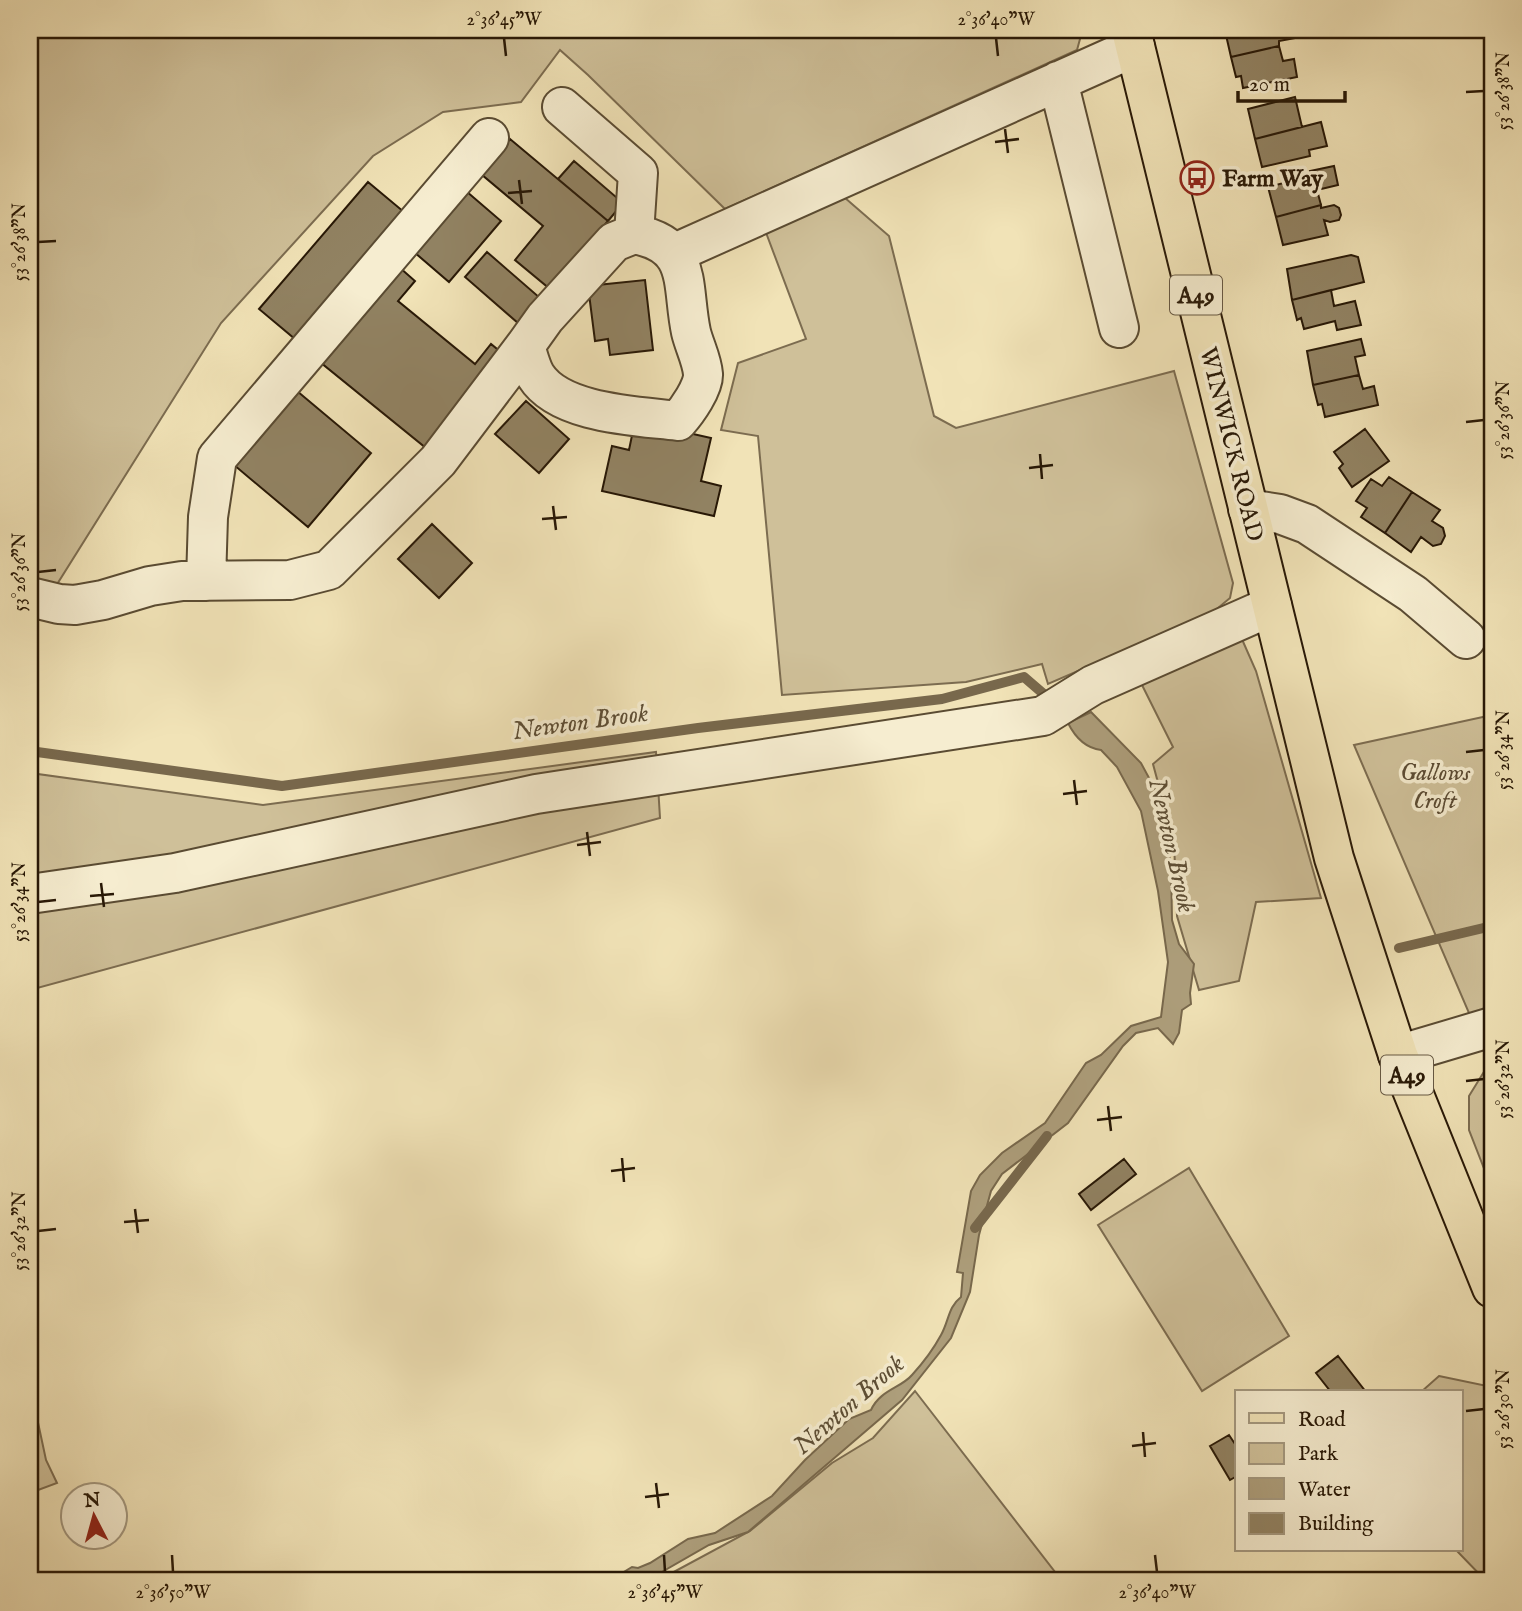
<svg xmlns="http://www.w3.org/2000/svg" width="1522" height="1611" font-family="'IM FELL English',serif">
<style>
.green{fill:#cfc099;stroke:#7c6c50;stroke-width:2}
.water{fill:#ad9e7b;stroke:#78684c;stroke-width:2}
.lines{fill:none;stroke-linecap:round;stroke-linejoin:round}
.stream{stroke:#78684c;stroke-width:10}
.building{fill:#918262;stroke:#281806;stroke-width:2}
.minor-casing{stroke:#5a4b32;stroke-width:42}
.major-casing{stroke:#281806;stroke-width:42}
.minor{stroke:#f6edd0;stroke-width:38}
.major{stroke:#f1e3b7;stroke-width:38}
.ticks{fill:none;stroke:#281806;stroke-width:2.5}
.labels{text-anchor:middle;stroke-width:7;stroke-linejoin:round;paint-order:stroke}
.shield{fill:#f6edd0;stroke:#665843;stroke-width:2}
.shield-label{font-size:23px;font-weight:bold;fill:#281806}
.poi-label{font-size:24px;font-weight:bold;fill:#281806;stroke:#f6edd0;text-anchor:start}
.street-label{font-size:24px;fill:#281806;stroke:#f6edd0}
.park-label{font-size:24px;font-style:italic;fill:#5a4a32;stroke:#f6edd0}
.water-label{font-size:26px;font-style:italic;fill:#5d4e35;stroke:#f6edd0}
.neatline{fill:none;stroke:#281806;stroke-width:2.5}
.ticks-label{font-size:18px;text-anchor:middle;fill:#281806}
</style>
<rect width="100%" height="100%" fill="#f1e3b7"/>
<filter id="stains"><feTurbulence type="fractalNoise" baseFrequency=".00286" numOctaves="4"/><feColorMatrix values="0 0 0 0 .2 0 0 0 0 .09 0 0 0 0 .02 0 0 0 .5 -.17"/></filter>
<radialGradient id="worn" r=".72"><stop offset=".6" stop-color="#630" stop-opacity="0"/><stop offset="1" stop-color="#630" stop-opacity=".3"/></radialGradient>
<path class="green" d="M30 30H1078L1080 39 1077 50 725 209 588 75 560 50 521 102 443 112 373 156 221 323 49 597 30 584Z
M837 191 889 236 934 416 956 428 1174 371 1233 583 1230 598 1212 613 1048 684 1042 664 966 682 782 695 758 436 721 430 738 363 806 339 762 222Z
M1241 637 1256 671 1321 898 1256 902 1239 981 1199 990 1177 916 1174 842 1153 764 1173 747 1138 677Z
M1492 715V1189L1469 1130V1096L1490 1062 1354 745Z
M656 752 660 818 30 990V773L263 805Z
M1189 1168 1289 1336 1202 1391 1098 1225Z
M1439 1376 1492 1387V1581H1486L1456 1550H1461V1392H1421Z
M30 1385 46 1460 57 1483 30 1493Z
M915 1391 1062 1581H657L750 1531 832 1463 873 1438Z"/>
<path class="water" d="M1091 712 1141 763 1155 789 1171 864 1172 920 1179 944 1194 964 1190 993 1191 1004 1182 1010 1179 1033 1173 1044 1158 1028 1136 1033 1123 1046 1068 1123 1002 1174 991 1191 979 1235 970 1292 951 1338 902 1400 748 1532 709 1545 646 1581H609L632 1567 638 1568 650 1563 688 1539 715 1533 772 1496 805 1460 849 1419 871 1410C880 1390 901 1388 912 1375 922 1364 934 1348 941 1335 949 1321 948 1307 961 1297L963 1273 957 1272 971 1191 980 1175 1002 1153 1045 1123 1086 1063 1101 1055 1131 1026 1161 1017 1168 962 1158 891 1141 811 1117 767 1101 750C1085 748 1075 737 1068 723Z"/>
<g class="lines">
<path class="stream" d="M30 751 282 786 698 728 942 699 1024 677 1053 702
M1399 948 1492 926
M975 1228 1047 1136"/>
</g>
<path class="building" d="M1227 30H1301L1302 32 1300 37 1279 41V46L1231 57 1226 35 1228 34Z
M1279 46 1283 61 1294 59 1297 77 1243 88 1241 76 1236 77 1231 57Z
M1295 97 1302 127 1255 139 1248 109Z
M1321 122 1327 146 1309 150 1310 156 1262 167 1255 139Z
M510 139 608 221 550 289 515 260 543 226 481 174Z
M574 161 623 203 608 221 558 179Z
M1334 166 1338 185 1317 190 1321 205 1276 217 1268 187 1311 176 1310 171Z
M368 182 404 212 295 339 259 309Z
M466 191 501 221 449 282 414 252Z
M1321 205V208L1334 205 1339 208 1341 215 1339 220 1330 222 1324 220 1328 235 1283 245 1276 217Z
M487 252 540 298 518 323 465 277Z
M1351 255 1358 257 1364 282 1292 300 1287 269Z
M399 267 415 281 398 301 475 364 491 344 503 354 426 448 320 362Z
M645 280 653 350 610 355 608 339 595 341 588 286Z
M1331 290 1334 306 1355 301 1361 325 1337 330 1335 321 1304 329 1301 318 1297 320 1292 300Z
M1361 339 1365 355 1355 357 1359 375 1313 385 1307 351Z
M1359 375 1363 389 1374 386 1378 405 1325 417 1322 404 1318 405 1313 385Z
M297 391 371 453 308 527 234 465Z
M526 401 569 439 539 473 495 434Z
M635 421 711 438 701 481 721 486 714 516 602 491 612 446 629 450Z
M1365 429 1389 461 1352 487 1339 468 1343 464 1334 452Z
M1389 477 1412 492 1385 533 1361 517 1367 508 1356 501 1371 479 1382 486Z
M1412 492 1440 510 1432 521 1443 528 1445 536 1441 544 1433 546 1421 537 1411 552 1385 533Z
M432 524 472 563 439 598 398 559Z
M1124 1159 1136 1174 1091 1210 1079 1194Z
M1338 1356 1366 1392H1331L1316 1373Z
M1229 1435 1237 1447V1476L1230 1480 1210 1446Z"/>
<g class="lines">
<defs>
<path id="minor" d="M1058 81 1119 328
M562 107 638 173 634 234C694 245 681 285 691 332 694 345 702 360 703 374 704 387 687 411 678 421 638 416 560 414 536 376 531 368 528 355 525 346L545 318 614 242 634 234
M675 253 1135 47
M1248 509 1280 514 1307 524 1413 594 1466 639
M206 581 208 517 217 458 489 138
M30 597 59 604 75 605 103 600 150 586 182 581 290 580 329 570 438 461 525 346
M30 894 175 873 536 794 1043 716 1093 685 1272 606
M1398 1055 1492 1027"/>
<path id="major" d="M1131 30 1334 858 1398 1055 1492 1288"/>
</defs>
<use href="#minor" class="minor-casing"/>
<use href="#major" class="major-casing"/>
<use href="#minor" class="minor"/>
<use href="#major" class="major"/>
</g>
<path class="ticks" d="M504 38 506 56M996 38 998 56M1466 92 1484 91M1005 129 1008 153M995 142 1019 139M519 180 522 204M508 193 532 191M38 242 56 241M1466 422 1484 420M1040 454 1042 479M1029 468 1053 465M553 506 556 530M542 519 567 517M38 572 56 570M1466 752 1484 750M1074 780 1077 805M1063 794 1087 791M587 832 590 856M577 845 601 842M101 883 104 907M90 896 114 894M38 902 56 900M1466 1081 1484 1079M1108 1106 1111 1131M1097 1120 1122 1117M622 1158 624 1182M611 1171 635 1168M135 1209 138 1233M124 1222 149 1220M38 1231 56 1229M1466 1411 1484 1409M1143 1432 1145 1457M1132 1446 1156 1443M656 1483 659 1508M645 1497 669 1494M172 1555 173 1572M664 1555 665 1572M1155 1555 1157 1572"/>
<defs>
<symbol id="bus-ring" viewBox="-11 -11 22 22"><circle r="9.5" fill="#f6edd0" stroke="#8f2418" stroke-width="1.5"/><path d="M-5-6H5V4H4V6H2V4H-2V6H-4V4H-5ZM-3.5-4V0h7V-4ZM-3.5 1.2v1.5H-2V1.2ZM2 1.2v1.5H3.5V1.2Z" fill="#8f2418"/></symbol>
</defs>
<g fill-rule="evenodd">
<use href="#bus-ring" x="1178" y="159" width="38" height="38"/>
</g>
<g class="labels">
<g class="shield">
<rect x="1170" y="275.5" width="52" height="39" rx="5"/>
<rect x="1381" y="1055.5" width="52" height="39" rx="5"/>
</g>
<g class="shield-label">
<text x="1196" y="303">A49</text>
<text x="1407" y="1083">A49</text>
</g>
<g class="poi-label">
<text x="1222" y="186">Farm Way</text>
</g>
<g class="street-label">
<text transform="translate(1232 444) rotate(76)" y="8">WINWICK ROAD</text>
</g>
<g class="park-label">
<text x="1435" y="780">Gallows<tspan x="1435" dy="28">Croft</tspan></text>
</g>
<g class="water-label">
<text transform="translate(580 721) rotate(-8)" y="9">Newton Brook</text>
<text transform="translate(1173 845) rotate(77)" y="9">Newton Brook</text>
<text transform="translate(848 1404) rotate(-41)" y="9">Newton Brook</text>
</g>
</g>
<rect width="1522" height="1611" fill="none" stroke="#f1e3b7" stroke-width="77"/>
<rect x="1235" y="1390" width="228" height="161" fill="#f6edd0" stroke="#a4987f" stroke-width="2"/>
<rect x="1249" y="1413" width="35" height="10" fill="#f1e3b7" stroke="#a4987f" stroke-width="2"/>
<text x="1298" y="1426" font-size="21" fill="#281806">Road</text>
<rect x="1249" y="1443" width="35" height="21" fill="#cfc099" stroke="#a4987f" stroke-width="2"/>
<text x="1298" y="1460" font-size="21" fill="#281806">Park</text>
<rect x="1249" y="1478" width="35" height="21" fill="#ad9e7b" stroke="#a4987f" stroke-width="2"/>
<text x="1298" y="1496" font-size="21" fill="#281806">Water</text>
<rect x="1249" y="1513" width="35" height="21" fill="#918262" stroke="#a4987f" stroke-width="2"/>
<text x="1298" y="1530" font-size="21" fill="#281806">Building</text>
<g transform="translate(94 1516) rotate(354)"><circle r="33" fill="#f6edd0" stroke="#a4987f" stroke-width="2"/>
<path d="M0-5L12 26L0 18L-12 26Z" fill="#8f2418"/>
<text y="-10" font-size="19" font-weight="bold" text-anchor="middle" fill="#281806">N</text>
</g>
<path d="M1238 91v10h107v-10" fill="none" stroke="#281806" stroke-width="3.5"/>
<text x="1249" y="91" font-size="21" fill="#281806" stroke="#f6edd0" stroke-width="5" paint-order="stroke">20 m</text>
<rect x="38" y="38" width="1446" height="1534" class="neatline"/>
<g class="ticks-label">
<text x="504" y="25">2°36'45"W</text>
<text x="996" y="25">2°36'40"W</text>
<text transform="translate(1503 91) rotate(-90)" y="6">53°26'38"N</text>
<text transform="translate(19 242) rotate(-90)" y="6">53°26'38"N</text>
<text transform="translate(1503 420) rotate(-90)" y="6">53°26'36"N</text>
<text transform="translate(19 572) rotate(-90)" y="6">53°26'36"N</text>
<text transform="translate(1503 750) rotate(-90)" y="6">53°26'34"N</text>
<text transform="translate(19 902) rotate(-90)" y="6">53°26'34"N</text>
<text transform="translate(1503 1079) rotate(-90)" y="6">53°26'32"N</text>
<text transform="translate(19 1231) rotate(-90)" y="6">53°26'32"N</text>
<text transform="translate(1503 1409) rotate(-90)" y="6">53°26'30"N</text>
<text x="173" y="1598">2°36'50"W</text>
<text x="665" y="1598">2°36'45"W</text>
<text x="1157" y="1598">2°36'40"W</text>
</g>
<rect width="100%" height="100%" filter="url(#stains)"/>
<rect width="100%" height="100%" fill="url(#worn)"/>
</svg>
